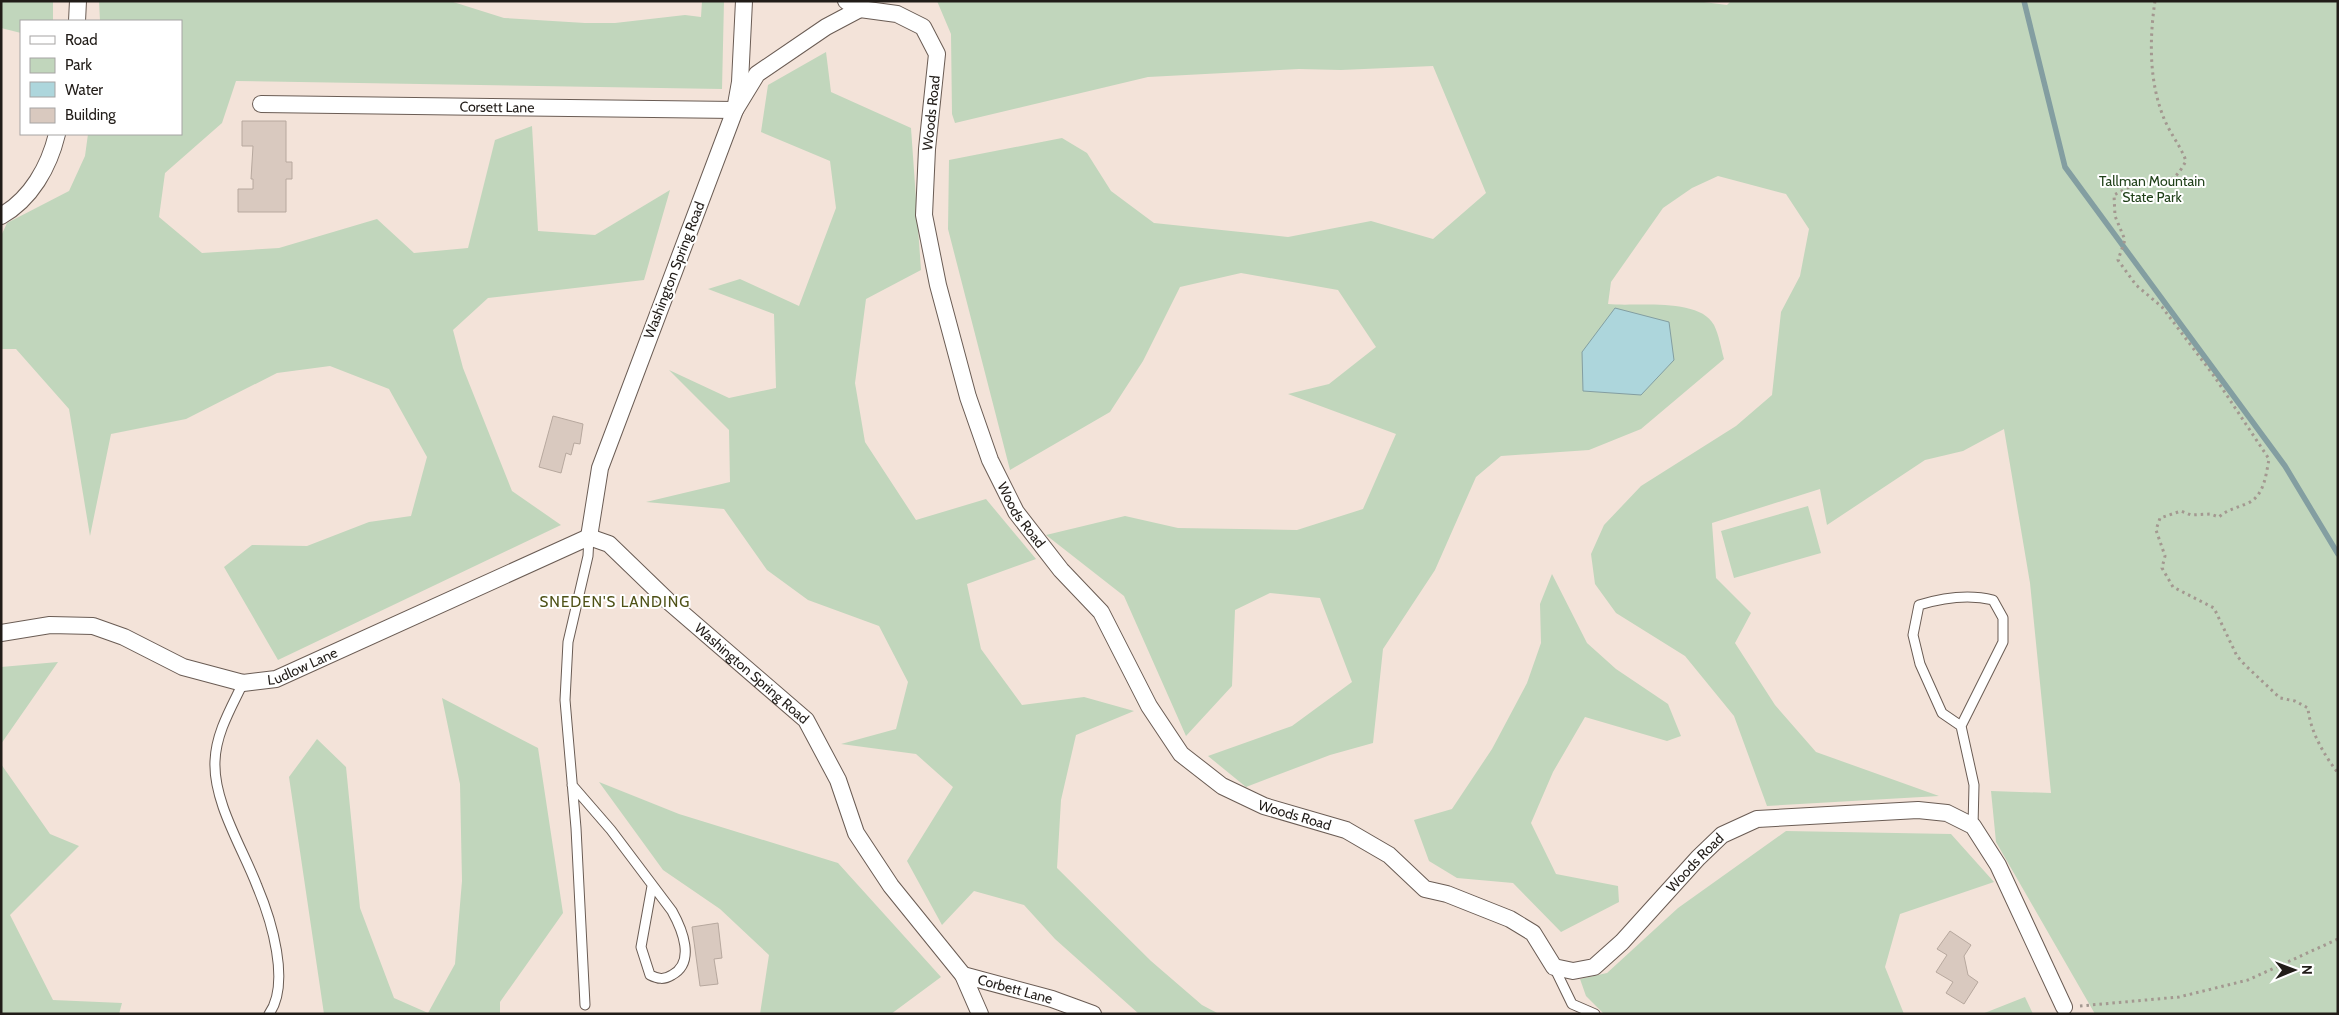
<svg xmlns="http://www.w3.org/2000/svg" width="2339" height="1015" font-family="Cabin,sans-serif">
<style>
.green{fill:#c1d6bc}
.water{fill:#add6dc;stroke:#839ea1}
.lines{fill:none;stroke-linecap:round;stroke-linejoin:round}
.stream{stroke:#839ea1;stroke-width:5.5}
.building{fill:#d9c9bf;stroke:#b7a89e}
.lane-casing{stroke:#6a5c54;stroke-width:11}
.street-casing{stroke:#6a5c54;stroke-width:18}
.path{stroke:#a39890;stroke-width:3;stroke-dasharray:2.5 4;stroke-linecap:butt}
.lane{stroke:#fff;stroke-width:9}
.street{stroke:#fff;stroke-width:16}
.labels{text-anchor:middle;stroke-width:4;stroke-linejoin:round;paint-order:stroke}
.street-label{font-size:14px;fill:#211c18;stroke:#fff}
.park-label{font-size:14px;fill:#204019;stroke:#fff}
.neighbourhood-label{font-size:15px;letter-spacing:1px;fill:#4e5116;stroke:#fff}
</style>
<rect width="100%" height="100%" fill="#f3e3d9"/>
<path class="green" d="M1 1H53V21H21V33L1 28Z
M99 1H450L504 18 585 23H615L685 15 701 17 702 1H724L722 89 236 81 222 123 165 173 159 217 202 253 279 248 377 219 414 253 468 248 495 140 532 126 538 231 595 235 670 190 644 280 488 298 453 330 463 368 512 491 561 525 278 660 224 567 252 545 307 546 369 522 411 516 427 457 389 389 330 366 277 373 186 419 111 434 90 536 69 409 16 349H1V236L7 223 69 191 85 156 88 134H181V21H100Z
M937 1H1696L1727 5 1731 1H2338V1014H2095L1996 842 1991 791 2051 793 2030 583 2004 429 1963 451 1925 460 1827 525 1820 489 1712 523 1716 578 1751 613 1735 643 1775 705 1816 752 1939 796 1767 806 1734 716 1685 656 1616 613 1595 584 1591 554 1604 525 1641 486 1736 426 1772 395 1781 312 1800 276 1809 229 1786 194 1718 176 1692 188 1663 208 1611 282 1608 304C1634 307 1699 297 1714 325 1719 335 1721 348 1724 359L1641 429 1589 450 1501 456 1476 477 1435 570 1383 649 1373 743 1330 755 1246 787 1208 756 1292 726 1352 682 1320 598 1270 593 1235 610 1232 686 1186 736 1124 596 1046 535 1125 516 1178 528 1297 530 1363 509 1396 434 1288 394 1329 384 1376 347 1338 290 1241 273 1180 287 1143 361 1110 412 1010 470 948 229 949 160 1062 138 1087 153 1111 191 1154 223 1288 237 1371 221 1433 239 1486 193 1433 66 1341 70 1299 69 1148 77 955 123 952 114 951 34Z
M826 52 831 92 911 128 921 270 866 299 855 383 865 442 916 520 986 499 1036 559 967 584 981 649 1022 705 1084 697 1134 711 1076 735 1061 800 1057 868 1151 961 1202 1005 1219 1014H1139L1055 939 1024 905 974 891 942 925 907 861 953 787 916 754 841 744 896 729 908 682 879 626 808 600 767 570 724 509 646 502 730 482 729 430 669 370 729 398 776 388 774 314 708 289 740 279 799 306 836 208 830 161 761 132 768 85Z
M1808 506 1821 553 1734 578 1721 531Z
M1552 574 1587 643 1616 669 1668 704 1681 736 1667 741 1585 717 1553 772 1531 823 1556 874 1618 886 1619 902 1561 932 1513 883 1457 878 1429 861 1414 820 1452 809 1492 749 1527 683 1541 643 1540 604Z
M58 662 1 744V667Z
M442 698 538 748 563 913 500 1002V1014H324L289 777 317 739 346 767 360 908 394 998 428 1013 455 964 462 881 460 784Z
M1 764 50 834 79 846 10 915 53 1000 122 1003 119 1014H1Z
M599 782 679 814 838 863 941 977 891 1014H760L769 955 720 909 663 870Z
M1786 831 1951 834 1994 882 1900 914 1885 967 1904 1014H1604L1586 996 1580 979 1607 973 1678 908Z
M2025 997 2033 1014H1982Z"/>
<path class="water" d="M1615 308 1669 322 1674 360 1641 395 1583 391 1582 352Z"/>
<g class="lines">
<path class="stream" d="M2024 1 2065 167 2285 466 2338 554"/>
</g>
<path class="building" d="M242 121H286V162H292V179H286V212H238V189H253V179H251L253 146H242Z
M553 416 583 424 580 444 574 443 571 455 566 453 561 473 539 467Z
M718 923 722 958 714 959 718 984 700 986 692 927Z
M1950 931 1971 945 1964 956 1968 975 1978 982 1964 1004 1946 993 1953 982 1936 972 1947 955 1937 949Z"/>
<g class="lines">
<defs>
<path id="lane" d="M243 683C231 708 216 733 215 761 213 802 243 849 257 886 271 919 291 983 269 1014
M1961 726 1942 713 1920 664 1913 635 1919 605C1942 598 1969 594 1993 600L2003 618V642L1961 726 1974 785 1973 826
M572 785 611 830 672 911C682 929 696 962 672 975 664 980 658 979 650 975L641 947 652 886
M1554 967 1572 1004 1595 1014
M585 1005 576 828 565 700 568 642 588 556 589 537"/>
<g id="street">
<path id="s1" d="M744 1 740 82 735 110 600 468 589 537 609 544 668 601 806 720 838 780 856 833 891 886 963 975 980 1014"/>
<path id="s2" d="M846 1 860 9 897 14 923 27 937 54 927 149 924 215 938 285 968 397 990 460 1016 512 1061 570 1101 612 1149 706 1181 754 1222 786 1264 806 1346 830 1389 855 1425 889 1447 894 1510 919 1533 933 1554 967 1573 971 1594 967 1622 942 1698 858 1722 835 1757 819 1918 810 1947 813 1973 826 1998 865 2064 1007"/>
<path d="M77 21 78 1"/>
<path id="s3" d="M261 104 735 110 757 74 826 27 860 9"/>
<path d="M1 216C31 199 49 167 57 134"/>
<path id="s4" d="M1 633 50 625 93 626 124 637 183 667 243 683 276 679 589 537"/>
<path id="s5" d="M963 975 1052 999 1093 1014"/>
</g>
</defs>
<use href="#lane" class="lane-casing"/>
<use href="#street" class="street-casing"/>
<path class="path" d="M2155 1C2149 41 2149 86 2166 123 2172 136 2181 147 2186 161 2172 186 2171 177 2147 181 2136 182 2124 190 2114 195L2115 216 2125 240 2118 260 2136 285 2162 307 2214 376 2269 459C2266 475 2264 496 2248 503 2237 508 2228 509 2219 517L2210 514 2191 515 2181 511 2160 518 2156 530 2165 556 2162 568 2173 587 2214 608 2237 656 2245 665 2280 698 2295 701 2308 708C2310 731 2324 755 2338 773
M2080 1006 2179 997 2248 980 2338 939"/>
<use href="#lane" class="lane"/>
<use href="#street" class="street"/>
</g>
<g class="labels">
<g class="street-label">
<text dy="5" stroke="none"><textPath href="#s3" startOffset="236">Corsett Lane</textPath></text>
<text transform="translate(931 113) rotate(-84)" y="5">Woods Road</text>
<text transform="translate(674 270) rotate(-69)" y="5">Washington Spring Road</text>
<text dy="5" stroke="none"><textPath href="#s2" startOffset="592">Woods Road</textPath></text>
<text dy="5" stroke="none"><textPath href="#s4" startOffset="316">Ludlow Lane</textPath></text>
<text dy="5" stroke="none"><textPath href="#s1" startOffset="776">Washington Spring Road</textPath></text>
<text dy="5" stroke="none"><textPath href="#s2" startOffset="1012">Woods Road</textPath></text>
<text dy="5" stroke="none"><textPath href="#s2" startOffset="1508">Woods Road</textPath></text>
<text dy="5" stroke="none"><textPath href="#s5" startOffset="54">Corbett Lane</textPath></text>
</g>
<g class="park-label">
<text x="2152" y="186">Tallman Mountain<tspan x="2152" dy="16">State Park</tspan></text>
</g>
<g class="neighbourhood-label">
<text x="615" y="607">SNEDEN'S LANDING</text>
</g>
</g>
<rect width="2339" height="1015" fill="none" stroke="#211c18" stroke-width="5"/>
<rect x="20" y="20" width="162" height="115" fill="#ffffff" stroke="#a6a4a3"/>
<rect x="30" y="36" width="25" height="8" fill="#ffffff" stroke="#a6a4a3"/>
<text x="65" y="45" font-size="15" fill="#211c18">Road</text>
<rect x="30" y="58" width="25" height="15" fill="#c1d6bc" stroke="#a6a4a3"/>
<text x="65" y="70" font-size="15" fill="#211c18">Park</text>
<rect x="30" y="82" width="25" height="15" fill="#add6dc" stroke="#a6a4a3"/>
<text x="65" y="95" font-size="15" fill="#211c18">Water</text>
<rect x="30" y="108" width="25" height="15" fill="#d9c9bf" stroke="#a6a4a3"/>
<text x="65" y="120" font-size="15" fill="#211c18">Building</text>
<g transform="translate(2294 970) rotate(89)" stroke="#ffffff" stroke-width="4" paint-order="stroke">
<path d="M0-4L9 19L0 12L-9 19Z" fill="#211c18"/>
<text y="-8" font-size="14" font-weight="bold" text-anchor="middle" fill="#211c18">N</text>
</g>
</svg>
